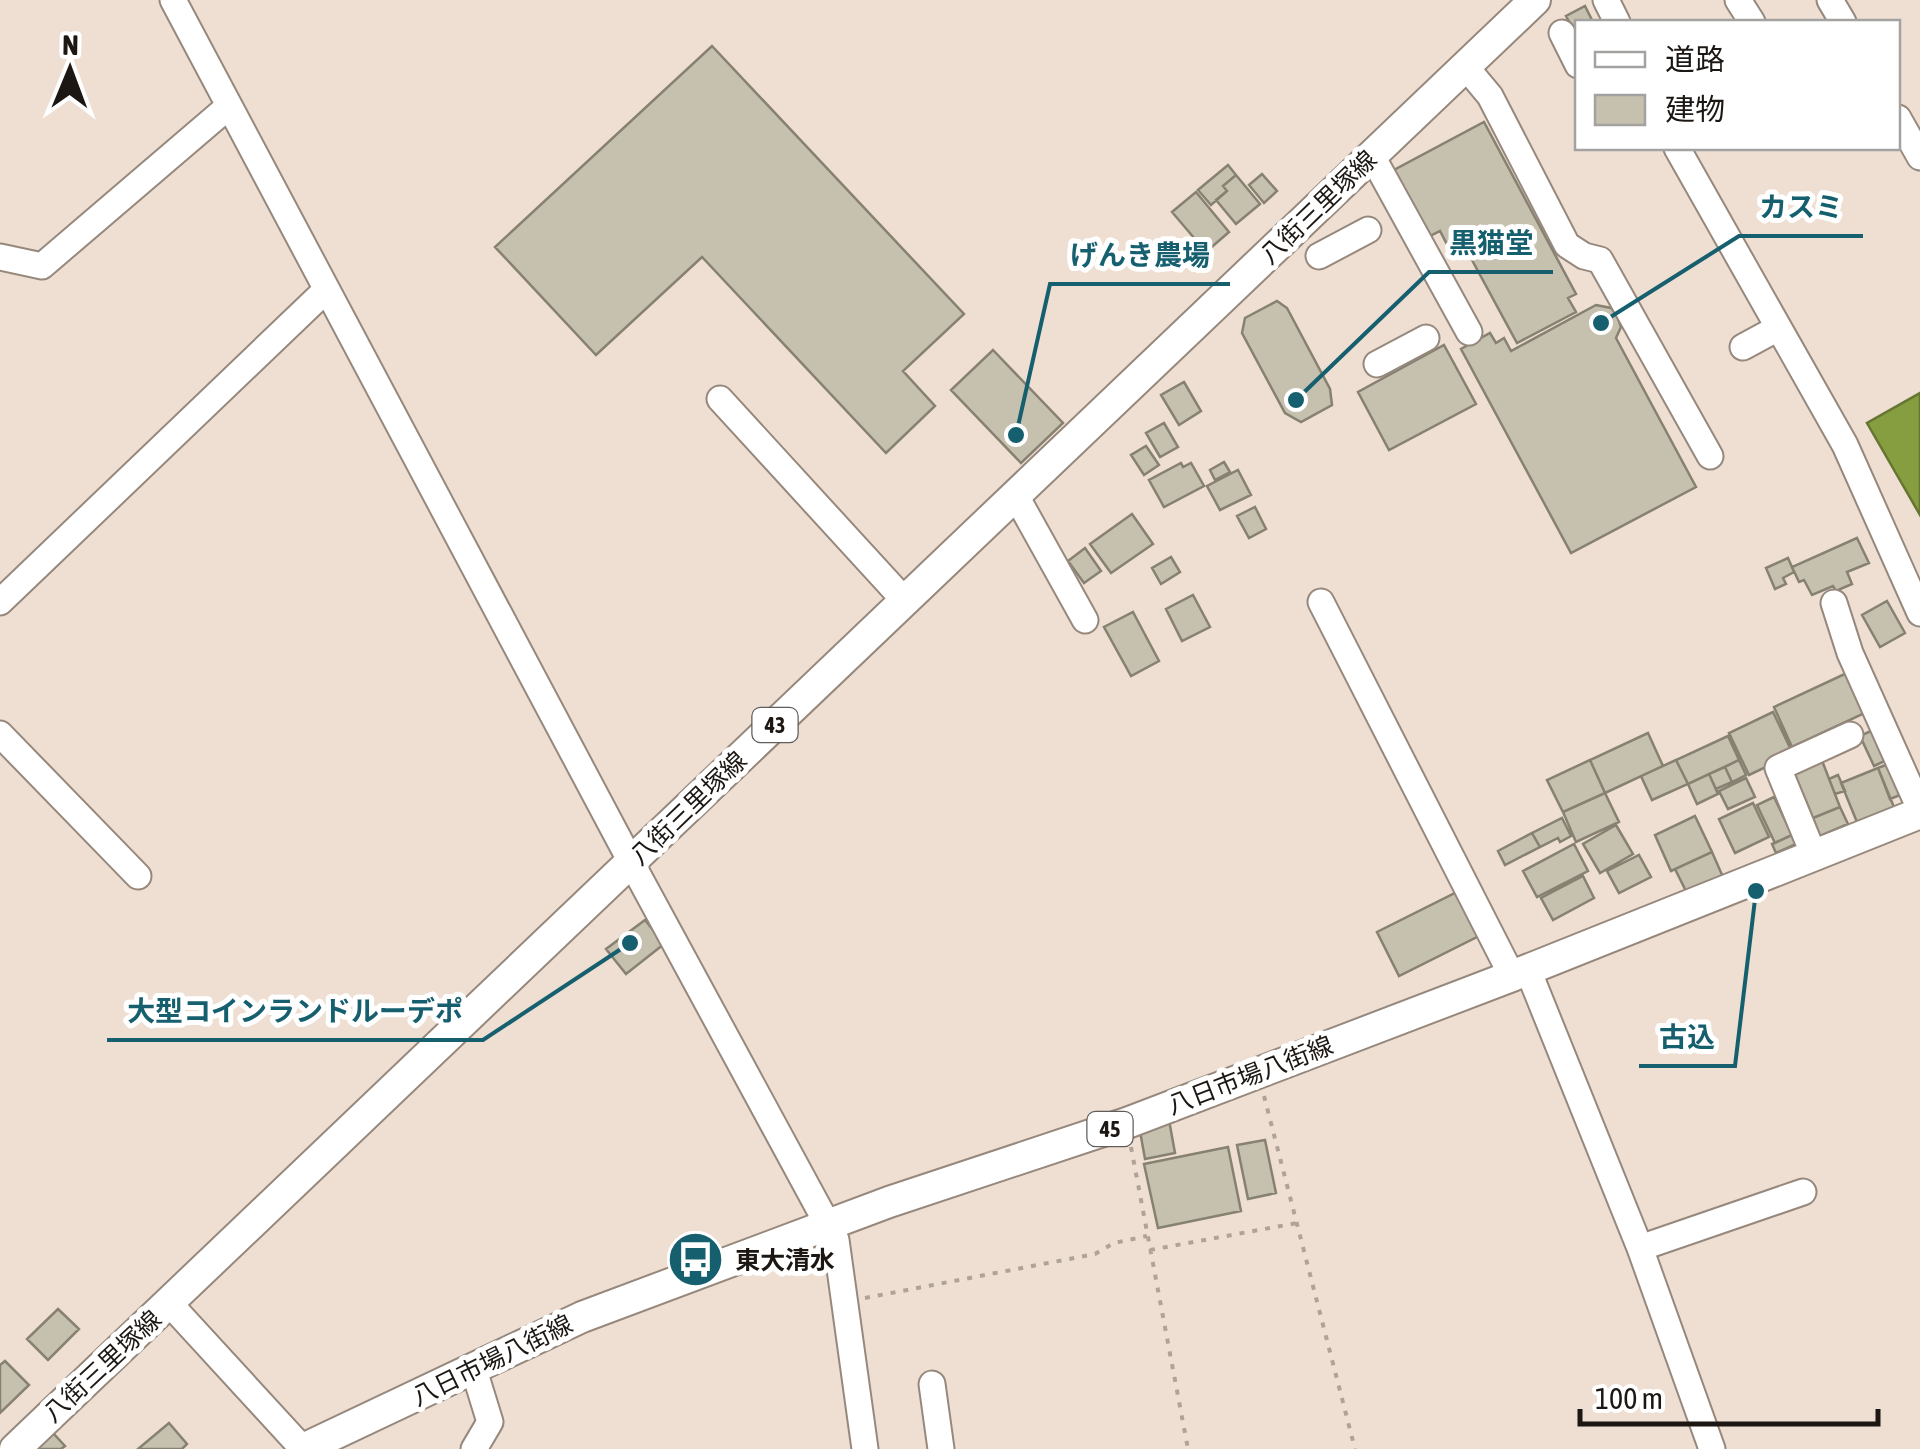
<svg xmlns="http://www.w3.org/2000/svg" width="1920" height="1449" font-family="'Asap Condensed','Noto Sans JP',sans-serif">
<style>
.water{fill:#869e3f;stroke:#667632;stroke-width:2.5}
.building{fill:#c6c0af;stroke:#878172;stroke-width:2.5}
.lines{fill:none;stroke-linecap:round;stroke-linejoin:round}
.minor-casing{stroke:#96887c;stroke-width:29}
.major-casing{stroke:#96887c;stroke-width:34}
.path{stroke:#afa399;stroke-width:4;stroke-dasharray:5 8;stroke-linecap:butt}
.minor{stroke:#fff;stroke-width:25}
.major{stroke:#fff;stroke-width:30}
.labels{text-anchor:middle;stroke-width:10;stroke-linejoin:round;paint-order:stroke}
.shield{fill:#fff;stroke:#605d5a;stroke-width:2.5}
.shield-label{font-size:22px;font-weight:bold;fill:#1c1713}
.street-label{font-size:25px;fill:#1c1713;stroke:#fff}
.poi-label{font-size:25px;font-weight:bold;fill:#1c1713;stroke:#fff;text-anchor:start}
.leader{fill:none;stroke:#165f6e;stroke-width:4}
.callout-dot{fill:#165f6e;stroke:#fff;stroke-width:4}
.callout-label{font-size:28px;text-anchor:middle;font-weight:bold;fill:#165f6e;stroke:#fff;stroke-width:10;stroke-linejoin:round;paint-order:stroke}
</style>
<rect width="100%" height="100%" fill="#efdfd3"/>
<path class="water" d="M1920 393V515L1867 423Z"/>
<path class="building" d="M1585 6 1593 22H1578V38L1566 16Z
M712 46 964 314 903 371 935 406 886 453 702 257 596 355 495 247Z
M1484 122 1576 294 1568 298 1576 312 1517 343 1466 249 1453 256 1440 231 1428 237 1392 171Z
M1228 165 1236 175 1223 186 1227 191 1211 205 1198 190Z
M1262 174 1277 191 1264 203 1249 185Z
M1236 175 1260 204 1236 224 1216 200 1227 191 1223 186Z
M1196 192 1229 232 1206 252 1172 212Z
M1277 301 1287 308 1330 389 1332 405 1301 422 1285 413 1242 333 1245 318Z
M1596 305 1611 308 1616 313 1621 327 1616 338 1696 487 1571 553 1461 349 1490 333 1496 343 1504 338 1511 351Z
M1444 345 1476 404 1389 450 1358 392Z
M993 350 1063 423 1021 463 951 390Z
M1184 382 1201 411 1179 425 1161 395Z
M1164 423 1178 447 1160 457 1146 433Z
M1146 446 1159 465 1144 475 1131 455Z
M1224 462 1230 472 1215 480 1210 470Z
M1181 463 1183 467 1191 463 1204 486 1164 507 1149 480Z
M1238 470 1251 495 1220 510 1207 486Z
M1255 507 1266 529 1249 538 1237 516Z
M1132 514 1153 544 1111 573 1090 544Z
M1857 538 1869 563 1847 572 1852 584 1836 591 1833 586 1812 595 1804 580 1799 582 1792 567Z
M1085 548 1101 571 1084 583 1068 561Z
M1171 557 1180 572 1161 584 1152 568Z
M1788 558 1794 572 1783 578 1786 584 1775 589 1766 568Z
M1193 595 1210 627 1182 641 1166 609Z
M1887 601 1905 633 1880 647 1862 615Z
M1133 612 1159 661 1131 676 1104 627Z
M1849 672 1867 712 1792 747 1774 707Z
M1773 712 1793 754 1749 775 1729 733Z
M1877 728 1891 758 1874 766 1860 736Z
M1648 733 1663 766 1605 793 1590 760Z
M1728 736 1739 760 1688 784 1676 760Z
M1821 758 1840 807 1813 818 1793 770Z
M1590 760 1605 793 1563 812 1547 780Z
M1676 760 1688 784 1652 800 1641 776Z
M1739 760 1746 775 1732 782 1725 767Z
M1893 762 1905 793 1890 799 1878 768Z
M1725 767 1732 782 1716 789 1709 774Z
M1878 768 1896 812 1859 827 1841 783Z
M1709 774 1718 794 1697 804 1688 784Z
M1838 775 1845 791 1835 794 1829 779Z
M1746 778 1755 797 1728 809 1719 791Z
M1605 793 1619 822 1576 842 1563 812Z
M1774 797 1792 835 1775 843 1757 805Z
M1753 803 1769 837 1735 853 1719 819Z
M1840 807 1848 824 1820 836 1813 818Z
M1695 816 1712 852 1671 871 1655 835Z
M1562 818 1571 836 1560 842 1558 838 1540 847 1532 833Z
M1616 825 1633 854 1600 873 1583 844Z
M1532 833 1540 847 1505 865 1498 851Z
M1792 835 1796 844 1776 853 1772 844Z
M1574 844 1588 871 1537 897 1523 871Z
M1712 852 1723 877 1687 893 1675 869Z
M1639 855 1651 877 1619 893 1607 871Z
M1583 876 1594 898 1553 920 1541 898Z
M1457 892 1479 936 1399 976 1377 932Z
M645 920 664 944 626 974 606 949Z
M1169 1120 1175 1153 1145 1159 1140 1131Z
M1265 1140 1276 1193 1248 1199 1237 1145Z
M1228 1147 1241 1211 1158 1228 1144 1164Z
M58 1309 79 1329 48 1360 27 1339Z
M5 1361 29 1385 0 1413V1365Z
M169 1423 187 1444 182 1449H138Z
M53 1433 65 1446 61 1449H35Z"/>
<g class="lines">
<defs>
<path id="minor" d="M173 0 631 862 836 1240 865 1449
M1606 0 1617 22
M1738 0 1752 22
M1830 0 1843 22
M1562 33 1578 65
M1465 66 1490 96 1567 245 1584 256 1600 260 1710 456
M1898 118 1920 157
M1677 148 1845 445 1920 613
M1372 156 1469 332
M1319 256 1368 230
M0 257 42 266 229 106
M1743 347 1778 328
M1377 364 1426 338
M720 399 905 601
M1016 496 1085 620
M0 602 326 290
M1321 602 1512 976
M1834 603 1850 653 1920 809
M0 734 138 876
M1813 853 1778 768 1850 735
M1528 970 1640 1248 1712 1449
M1640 1248 1803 1192
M169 1303 303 1449
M932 1384 941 1449
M474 1449 490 1422 474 1370"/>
<path id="major" d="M15 1449 1535 0
M303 1449 582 1317 889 1202 1127 1123 1512 976 1920 813"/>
</defs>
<use href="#minor" class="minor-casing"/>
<use href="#major" class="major-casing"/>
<path class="path" d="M1264 1096 1355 1449
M1131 1147 1188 1449
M1150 1250 1297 1223
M865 1298 1095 1254 1114 1243 1147 1236"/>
<use href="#minor" class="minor"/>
<use href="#major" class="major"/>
</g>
<defs>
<symbol id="bus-disc" viewBox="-11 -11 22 22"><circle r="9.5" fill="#165f6e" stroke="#fff"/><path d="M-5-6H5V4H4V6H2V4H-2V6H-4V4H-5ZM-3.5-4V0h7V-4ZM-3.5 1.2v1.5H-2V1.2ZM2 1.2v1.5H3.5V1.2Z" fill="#fff"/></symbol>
</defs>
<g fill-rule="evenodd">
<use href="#bus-disc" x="664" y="1228" width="63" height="63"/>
</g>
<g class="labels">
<g class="shield">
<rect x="752.5" y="708" width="45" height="34" rx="8"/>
<rect x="1087.5" y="1112" width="45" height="34" rx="8"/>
</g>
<g class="shield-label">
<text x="775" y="733">43</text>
<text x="1110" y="1137">45</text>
</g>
<g class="street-label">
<text transform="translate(1318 207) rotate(-44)" y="9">八街三里塚線</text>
<text transform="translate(688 808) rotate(-44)" y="9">八街三里塚線</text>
<text transform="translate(1250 1075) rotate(-21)" y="9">八日市場八街線</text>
<text transform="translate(492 1360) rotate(-26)" y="9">八日市場八街線</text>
<text transform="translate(102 1366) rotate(-43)" y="9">八街三里塚線</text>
</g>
<g class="poi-label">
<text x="735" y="1269">東大清水</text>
</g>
</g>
<path class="leader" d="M1601 323L1739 236H1863M1296 400L1429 272H1553M1016 435L1050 284H1230M630 943L483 1040H107M1756 891L1735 1066H1639"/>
<g class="callout-dot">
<circle cx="1601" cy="323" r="10"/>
<circle cx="1296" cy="400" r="10"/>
<circle cx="1016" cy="435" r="10"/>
<circle cx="630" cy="943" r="10"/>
<circle cx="1756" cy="891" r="10"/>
</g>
<g class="callout-label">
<text x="1801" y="217">カスミ</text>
<text x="1491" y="253">黒猫堂</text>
<text x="1140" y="265">げんき農場</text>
<text x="295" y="1021">大型コインランドルーデポ</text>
<text x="1687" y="1047">古込</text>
</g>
<rect x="1575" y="20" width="325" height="130" fill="#ffffff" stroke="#a4a2a1" stroke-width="2.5"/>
<rect x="1595" y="52" width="50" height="15" fill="#ffffff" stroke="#a4a2a1" stroke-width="2.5"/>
<text x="1665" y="70" font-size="30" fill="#1c1713">道路</text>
<rect x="1595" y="95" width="50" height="30" fill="#c6c0af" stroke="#a4a2a1" stroke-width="2.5"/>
<text x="1665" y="120" font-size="30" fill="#1c1713">建物</text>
<g transform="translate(70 70) rotate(1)" stroke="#ffffff" stroke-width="8" paint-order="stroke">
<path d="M0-8L18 38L0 25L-18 38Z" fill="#1c1713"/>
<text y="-15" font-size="28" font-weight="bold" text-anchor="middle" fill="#1c1713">N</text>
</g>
<path d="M1580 1409v15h298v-15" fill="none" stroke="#1c1713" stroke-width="5"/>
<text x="1595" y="1409" font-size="30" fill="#1c1713" stroke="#ffffff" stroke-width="8" paint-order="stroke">100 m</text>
</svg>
